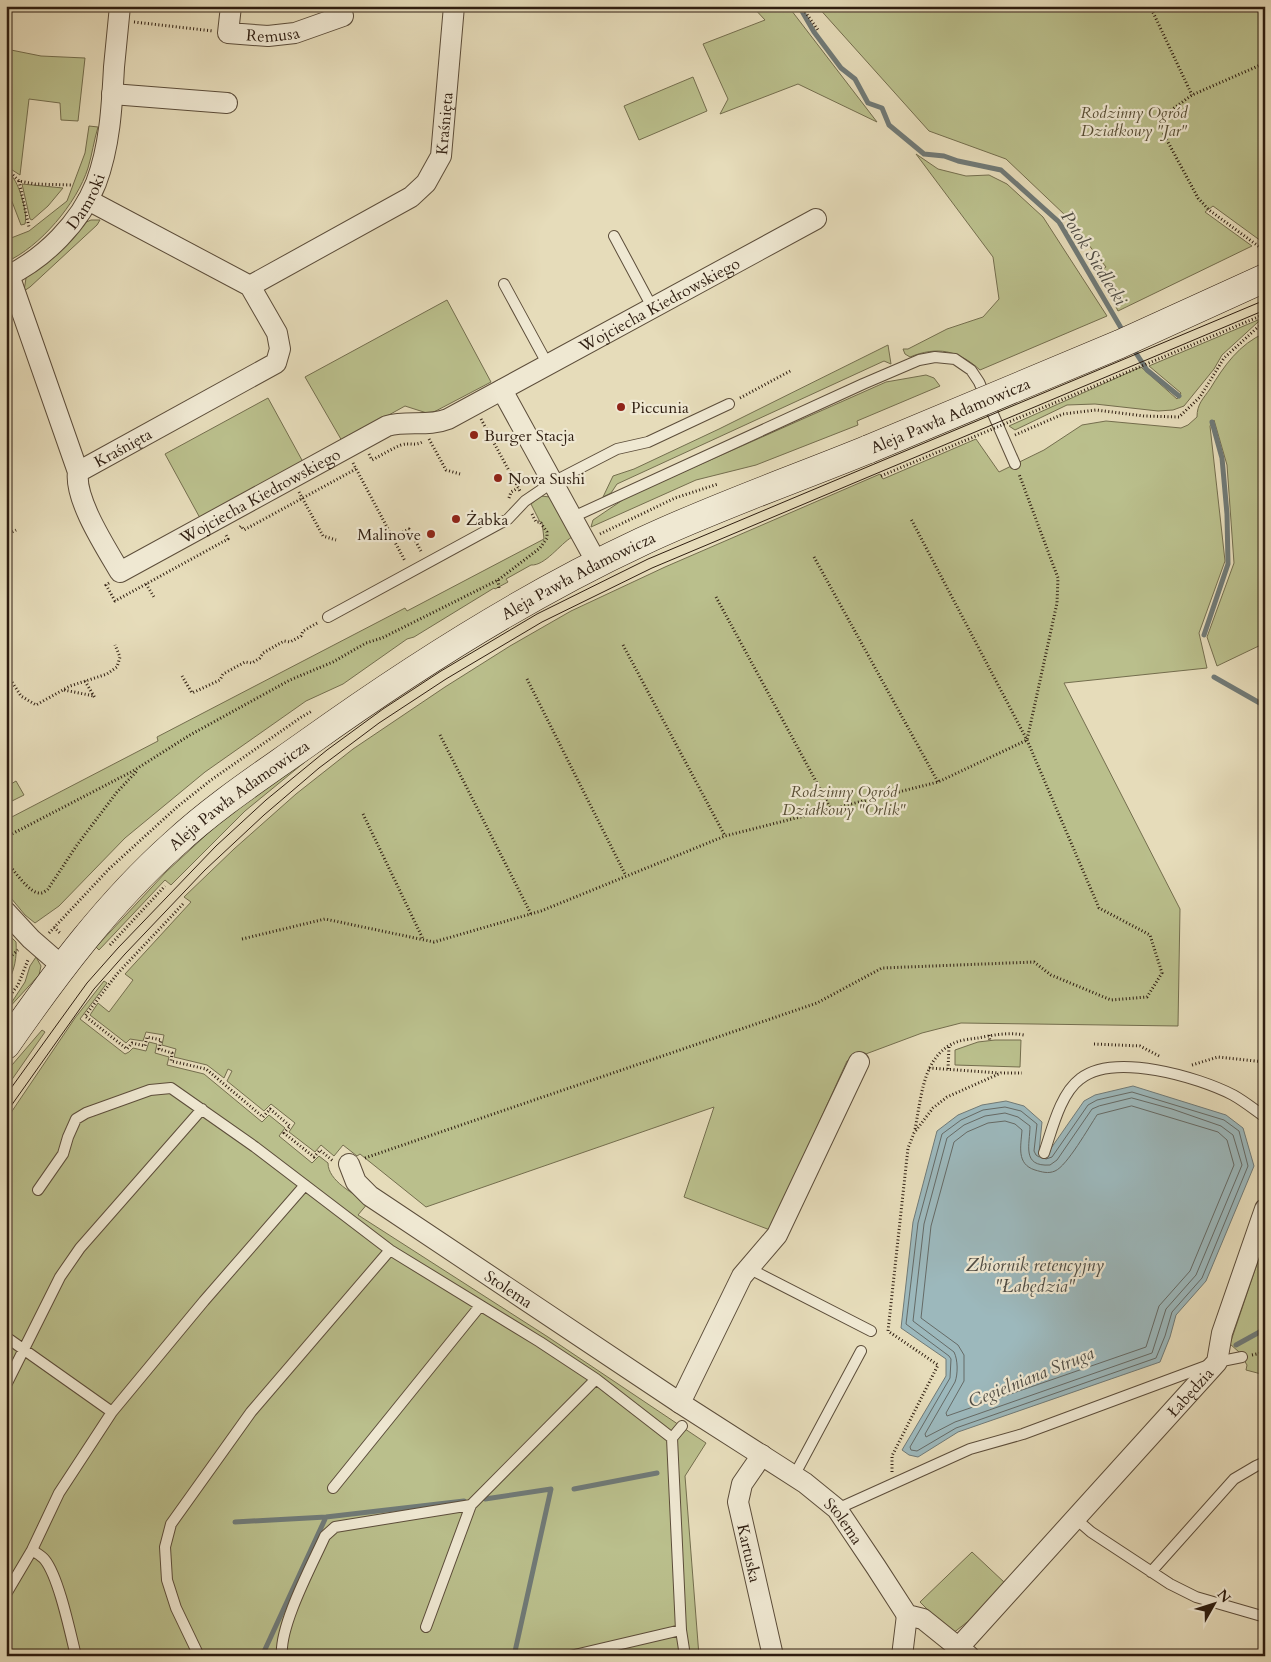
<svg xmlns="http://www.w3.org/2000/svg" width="1271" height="1662" font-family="Cardo,serif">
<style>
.green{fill:#babf8c;stroke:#746e4e}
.water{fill:#9cb8bc;stroke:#707a77}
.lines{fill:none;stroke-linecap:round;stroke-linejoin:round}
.shore{stroke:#656a66;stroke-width:1}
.stream{stroke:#707a77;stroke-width:5}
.lane-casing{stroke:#5c4d3a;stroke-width:12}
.street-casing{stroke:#5c4d3a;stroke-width:22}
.secondary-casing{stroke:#2e1d10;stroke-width:29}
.path{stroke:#2e1d10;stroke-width:3;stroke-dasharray:1 2.5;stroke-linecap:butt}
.lane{stroke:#efe8d2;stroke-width:10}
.street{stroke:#efe8d2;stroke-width:20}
.secondary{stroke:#efe8d2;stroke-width:28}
.tram{stroke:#2e1d10;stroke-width:1}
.secondary-bridge-casing{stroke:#2e1d10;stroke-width:29;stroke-linecap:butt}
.path-bridge{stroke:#2e1d10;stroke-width:3;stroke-dasharray:1 2.5;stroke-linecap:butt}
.secondary-bridge{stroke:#efe8d2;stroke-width:28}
.poi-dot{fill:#8f2418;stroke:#efe8d2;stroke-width:2}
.labels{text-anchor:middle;stroke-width:4.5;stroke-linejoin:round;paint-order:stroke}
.street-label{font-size:16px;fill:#2e1d10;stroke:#efe8d2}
.park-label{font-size:16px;font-style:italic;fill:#584e35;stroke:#efe8d2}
.poi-label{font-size:16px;fill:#2e1d10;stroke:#efe8d2;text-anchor:start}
.water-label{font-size:18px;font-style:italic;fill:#4f4c44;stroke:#efe8d2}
</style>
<rect width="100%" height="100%" fill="#e6dcba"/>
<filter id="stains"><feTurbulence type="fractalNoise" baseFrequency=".004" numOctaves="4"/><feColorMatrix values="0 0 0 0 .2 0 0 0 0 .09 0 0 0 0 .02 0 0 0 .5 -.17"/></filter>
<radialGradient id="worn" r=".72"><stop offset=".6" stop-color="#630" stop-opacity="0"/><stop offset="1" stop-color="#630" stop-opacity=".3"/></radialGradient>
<path class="green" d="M752 6H788L877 122 798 84 720 114 728 99 703 44 765 20Z
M817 6H1265V240L1261 241 1213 206 1205 212 1252 246 1118 311 1099 272 1106 267 1066 216 1006 159 929 131Z
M10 24 11 50 41 56 85 58 78 121 61 120 60 103 29 99 20 175 6 166V25Z
M693 77 707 111 639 140 624 106Z
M89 126 98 127C94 140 92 155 88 168 77 203 40 247 6 262V240L29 231 67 201 85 153Z
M916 154 938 169 966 176 989 175 1007 184 1043 217 1107 316 980 370C958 350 937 346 910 357L905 354 903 349H908L947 329 983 317 999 299 993 257Z
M11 175C19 183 28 213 25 224L21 225 6 186V177Z
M22 184 63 188 48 206 32 220 30 219Z
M91 220H100L97 225 30 287 24 291 26 278 30 273 84 223Z
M447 300 491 382 430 414 405 406 342 441 305 377Z
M1265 317V320L1258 322 1222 355 1214 369 1184 406 1173 410 1158 411 1095 404 1067 405 1015 430 1009 426 1141 367 1177 399 1181 393 1149 366Z
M1265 333V643L1217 666 1207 637 1234 563 1227 465 1214 420 1210 426 1225 561 1199 633 1207 668 1064 683 1180 909 1178 1026 961 1023 922 1033 847 1061 770 1230 684 1197 714 1107 426 1207 360 1154 357 1156 343 1145 334 1156 321 1145 315 1152 289 1132 295 1123 271 1104 264 1111 227 1081 232 1071 228 1069 224 1078 207 1065 174 1057 176 1049 162 1045 164 1035 146 1032 143 1041 130 1039 126 1043 90 1015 98 1003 109 1012 133 980 125 974 191 902 184 897 234 849 296 794 353 749 445 687 510 646 571 611 665 567 880 474 883 479 976 439 999 472 1044 450 1082 425 1106 421 1181 428 1188 425 1197 417C1197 404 1203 399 1210 389 1224 366 1239 344 1265 333Z
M888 345 891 364 884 361 617 484 611 493 603 497 613 476 634 469 719 429Z
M926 375 934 378 940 386 857 421 858 425 756 465 696 480 591 527 593 520 627 497 886 382Z
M268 398 303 462 200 518 165 454Z
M541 496 550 497 572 537C560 544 545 566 531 565L506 579 508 582 495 589 494 588 414 637 407 639 343 684 306 701 205 772 125 838 59 906 35 923 25 915 6 892V820L158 741 157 737 405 608 407 611 544 539 542 522H540L531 504Z
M311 757 245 811 171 885 165 880 99 950 96 947 166 872 218 824 280 774Z
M16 781 24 795 6 804V787Z
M6 932 16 942C17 957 15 971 6 985Z
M36 957 41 966 39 975 6 1011 25 982 30 966Z
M104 981 107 983 80 1019 125 1054 129 1052 133 1048 146 1051 149 1042 157 1044 155 1053 169 1057 167 1065 204 1074 262 1122 269 1115 285 1128 279 1136 312 1163 319 1156 328 1163C328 1181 354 1194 368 1203L358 1215 548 1337 706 1443 685 1476 699 1656H6V1120L75 1018Z
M42 1030 45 1032 6 1088V1072Z
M995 1040H1021L1020 1067 955 1065V1050L978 1042Z
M1265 1240V1375L1246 1370 1247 1365 1239 1352 1230 1344Z
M972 1552 1005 1583 976 1615 952 1634 920 1602Z"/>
<path class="water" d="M1133 1086 1226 1115 1243 1128 1254 1166 1206 1281 1176 1315 1170 1337 1160 1362 958 1432 918 1457 909 1455 902 1450 946 1376V1359L901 1328 913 1222 937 1131 958 1115 982 1105 1006 1101 1024 1106 1042 1122 1039 1152 1047 1154 1084 1101 1095 1095Z"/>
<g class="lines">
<path class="shore" d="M1132 1098 1172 1109 1221 1126 1233 1135 1242 1165 1196 1275 1166 1309 1152 1353 955 1422 926 1437 925 1434 955 1382C958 1374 958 1360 954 1352L913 1321 924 1224 947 1138 964 1125 985 1116 1005 1113 1018 1117 1030 1126C1030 1144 1021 1167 1050 1165L1057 1160 1092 1109 1099 1106Z
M1132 1106 1218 1132 1227 1140 1234 1165 1190 1271 1159 1306 1146 1347 947 1416 946 1413 964 1381V1355L958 1345 921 1318 931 1226 954 1142 967 1132 988 1123 1005 1121 1015 1124 1022 1130C1021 1146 1016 1164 1035 1170 1042 1172 1048 1174 1055 1171 1067 1166 1089 1127 1097 1115Z
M1039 1157 1036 1155 1034 1151 1037 1124 1021 1111 1005 1107 983 1110 961 1120 942 1134 918 1223 906 1324 949 1356 951 1359 950 1378 910 1447 911 1450 917 1451 956 1428 1156 1358 1165 1336 1172 1312 1202 1278 1248 1166 1239 1131 1224 1120 1132 1092 1097 1100 1088 1105 1052 1157 1046 1159"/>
<path class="stream" d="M799 6 814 32 841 68 855 79 868 103 882 108 889 125 924 154 944 156 958 161 1001 170 1059 222 1124 333
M1132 347 1147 370 1179 396
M1204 635 1228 564 1227 514 1222 458 1212 422
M1214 677 1265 706
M1236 1345 1265 1329
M574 1489 657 1473
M485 1499 551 1489 514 1656
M235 1522 326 1517 464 1501
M262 1656 326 1517"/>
<defs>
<path id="lane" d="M614 236 652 307
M504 284 548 365
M573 517 863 384 919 360 935 357 955 359 971 370 979 382 1015 464
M328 617 508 519 525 501 553 482 617 449 648 442 729 404
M1044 1153C1052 1130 1060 1094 1080 1079 1114 1052 1198 1077 1233 1095 1244 1101 1255 1110 1265 1117
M38 1190 63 1154 68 1137 76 1119 86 1113 150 1090 171 1088 255 1147 390 1250 540 1342 596 1379
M748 1268 871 1331
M6 1337 112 1412
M6 1385 60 1277 80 1248 202 1109
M794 1476 861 1351
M333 1488 480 1306
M837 1509 970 1449 1023 1434 1217 1362 1242 1357
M1076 1519 1091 1532 1170 1584 1196 1597 1265 1617
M32 1550C36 1553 42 1556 45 1560 59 1578 70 1632 76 1656
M1151 1572 1234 1479 1256 1466 1265 1462
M6 1594 32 1550 59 1493 112 1412 204 1301 305 1185
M426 1627 471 1505
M681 1630 685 1656
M199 1656 176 1608 167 1580 165 1547 171 1524 251 1412 390 1250
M282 1656C279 1626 312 1565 325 1536L335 1527 471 1505 596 1379 672 1438 682 1426
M570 1656 681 1630 672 1438"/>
<g id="street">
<path id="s1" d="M231 6 228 33 268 36 295 33 343 16"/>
<path d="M112 94 227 103"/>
<path id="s2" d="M9 275 78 472C74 499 106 548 120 572L387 426C407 420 428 427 448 419L816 219"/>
<path id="s3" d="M6 277C45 258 80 223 96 183 110 146 112 105 114 67 116 46 118 26 120 6"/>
<path id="s4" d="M250 286 411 197 426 183 441 156 454 6"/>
<path d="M502 390 597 563"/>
<path id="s5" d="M78 472 276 363 280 349 277 333 250 286 88 200"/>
<path d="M6 912 31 939 62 966"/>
<path id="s6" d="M349 1164 356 1182 370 1196 680 1403 805 1483 837 1509 876 1567 907 1615 923 1619 969 1656"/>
<path d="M680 1403 742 1276 777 1235 859 1062"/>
<path id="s7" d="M762 1455 742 1484 738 1502 773 1656"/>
<path id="s8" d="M959 1647 1217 1362 1222 1333 1265 1209"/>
<path d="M902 1656 907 1615"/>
</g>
<g id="secondary">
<path id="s9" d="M6 1045C56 973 109 902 174 844 215 806 261 776 306 744 412 668 523 597 641 542 715 507 793 480 869 449"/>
</g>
</defs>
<use href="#lane" class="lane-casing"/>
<use href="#street" class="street-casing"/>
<use href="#secondary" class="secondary-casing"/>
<path class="path" d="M801 6 818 30
M1150 6 1192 95
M134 22 213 31
M1265 63 1192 95 1163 116 1162 131 1198 198 1209 210 1265 251
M13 175 19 181 35 184 71 185
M19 181 29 227
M740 398 792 370
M481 419 520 491
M1015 435 1063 414 1096 410 1144 416 1179 417 1200 397 1224 358 1258 327 1265 325
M429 439 446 470 460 474
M369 454 372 460C382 455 391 449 401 445 411 442 414 447 424 441
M353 463 405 561
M516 484 531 476
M299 492 323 536 336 540
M509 498 511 492 518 488
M240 527 241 526 244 530 356 469
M600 534 675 498 718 484
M6 535 16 530
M393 537 409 529 422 553
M814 557 938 782
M498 580 499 589
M109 583 106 585 115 601 228 539 226 535
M146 584 154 597
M716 597 831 809
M623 645 725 836
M182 676 192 693 220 680 223 674 245 662 252 663 260 658 263 653 284 641 290 642 301 636 303 631 319 622
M527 679 626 876
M85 681 95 698
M6 685 12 682 21 696 36 705 70 686 107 674 117 667 120 657 115 645
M64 690 94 696
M440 735 531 914
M363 814 423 939
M6 837 133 771 190 735 290 680 333 662 366 643 382 638 498 580 540 548 547 538V532L540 522H536L531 512
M6 861C13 869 30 895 41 893 43 893 47 890 48 889L77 845 117 792 138 770
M183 904 117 974 85 1016 127 1049 132 1043 145 1046 147 1037 161 1040 159 1049 172 1053 171 1061 206 1069 263 1117 270 1109 290 1126 284 1133 314 1157 320 1150 333 1161
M54 927 61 934
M49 933 109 869 177 807 211 780 300 718 312 711
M242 939 325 919 434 942 541 911 725 836 938 782 1027 740 1057 603 1058 578 1019 474
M110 945 165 886
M6 956 10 957 18 950
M6 1001 18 985 28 960
M989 1035 990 1041
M1094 1044 1140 1046 1161 1057
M1192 1065 1218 1057 1265 1062
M929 1068 999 1073
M948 1069 949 1046
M915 1129C921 1101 922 1059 952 1044 959 1040 970 1039 978 1038 993 1035 1009 1032 1024 1035
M365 1158 817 1003 882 968 1034 962 1051 975 1111 1000 1147 997 1162 973 1150 935 1099 908 1027 740 911 519
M1252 1355 1265 1352
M892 1472V1456L938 1365 888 1331 908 1148 914 1133 933 1108 947 1097 1001 1073H1022"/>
<use href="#lane" class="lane"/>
<use href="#street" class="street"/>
<use href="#secondary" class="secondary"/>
<path class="tram" d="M6 1095 87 983 118 948 216 846 266 800 327 750 383 709 441 671 537 614 648 559 1265 300
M6 1113 94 989 125 954 205 870 264 815 319 768 379 723 446 679 542 622 652 568 1265 310"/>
<defs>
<g id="secondary-bridge">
<path id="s10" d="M869 449 1120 344 1265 278"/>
</g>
</defs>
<use href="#secondary-bridge" class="secondary-bridge-casing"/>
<path class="path-bridge" d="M881 476 1265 314"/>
<use href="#secondary-bridge" class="secondary-bridge"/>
</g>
<g class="poi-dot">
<circle cx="621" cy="407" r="5"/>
<circle cx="474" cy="435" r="5"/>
<circle cx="498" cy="478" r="5"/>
<circle cx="456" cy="519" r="5"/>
<circle cx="431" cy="534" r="5"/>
</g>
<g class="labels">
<g class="street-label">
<text dy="6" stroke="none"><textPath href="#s1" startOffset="72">Remusa</textPath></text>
<text dy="6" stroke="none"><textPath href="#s4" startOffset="268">Kraśnięta</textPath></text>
<text dy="6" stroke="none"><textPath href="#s3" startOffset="112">Damroki</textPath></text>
<text dy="6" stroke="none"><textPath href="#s2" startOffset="925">Wojciecha Kiedrowskiego</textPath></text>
<text dy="6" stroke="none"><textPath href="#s10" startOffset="88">Aleja Pawła Adamowicza</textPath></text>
<text dy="6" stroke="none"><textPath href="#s5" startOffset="51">Kraśnięta</textPath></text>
<text dy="6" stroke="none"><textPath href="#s2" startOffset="478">Wojciecha Kiedrowskiego</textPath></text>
<text dy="6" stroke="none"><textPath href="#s9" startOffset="749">Aleja Pawła Adamowicza</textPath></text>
<text dy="6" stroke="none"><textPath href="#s9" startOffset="344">Aleja Pawła Adamowicza</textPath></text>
<text dy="6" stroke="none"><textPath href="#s6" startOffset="206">Stolema</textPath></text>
<text dy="6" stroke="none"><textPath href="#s8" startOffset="344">Łabędzia</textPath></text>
<text dy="6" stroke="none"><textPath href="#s6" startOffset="615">Stolema</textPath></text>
<text dy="6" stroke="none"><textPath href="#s7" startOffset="106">Kartuska</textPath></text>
</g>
<g class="park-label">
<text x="1134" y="118">Rodzinny Ogród<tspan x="1134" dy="18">Działkowy "Jar"</tspan></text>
<text x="844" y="797">Rodzinny Ogród<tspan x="844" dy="18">Działkowy "Orlik"</tspan></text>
</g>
<g class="poi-label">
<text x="631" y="413">Piccunia</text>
<text x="484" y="441">Burger Stacja</text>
<text x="508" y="484">Nova Sushi</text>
<text x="466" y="525">Żabka</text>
<text x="421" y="540" text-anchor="end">Malinove</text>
</g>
<g class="water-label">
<text transform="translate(1094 258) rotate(58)" y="6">Potok Siedlecki</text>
<text x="1035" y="1271">Zbiornik retencyjny<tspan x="1035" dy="21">"Łabędzia"</tspan></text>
<text transform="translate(1031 1377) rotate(-22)" y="6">Cegielniana Struga</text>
</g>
</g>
<rect width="1271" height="1662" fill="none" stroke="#e6dcba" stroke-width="25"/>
<rect x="8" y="8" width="1256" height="1647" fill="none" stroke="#2e1d10" stroke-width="2.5"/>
<rect x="12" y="12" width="1246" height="1637" fill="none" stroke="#2e1d10"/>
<g transform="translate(1214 1604) rotate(51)" stroke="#efe8d2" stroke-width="4" paint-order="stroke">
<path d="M0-4L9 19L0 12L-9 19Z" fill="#2e1d10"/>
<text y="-8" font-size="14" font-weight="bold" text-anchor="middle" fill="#2e1d10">N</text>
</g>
<rect width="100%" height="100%" filter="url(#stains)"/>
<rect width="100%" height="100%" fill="url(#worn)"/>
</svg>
